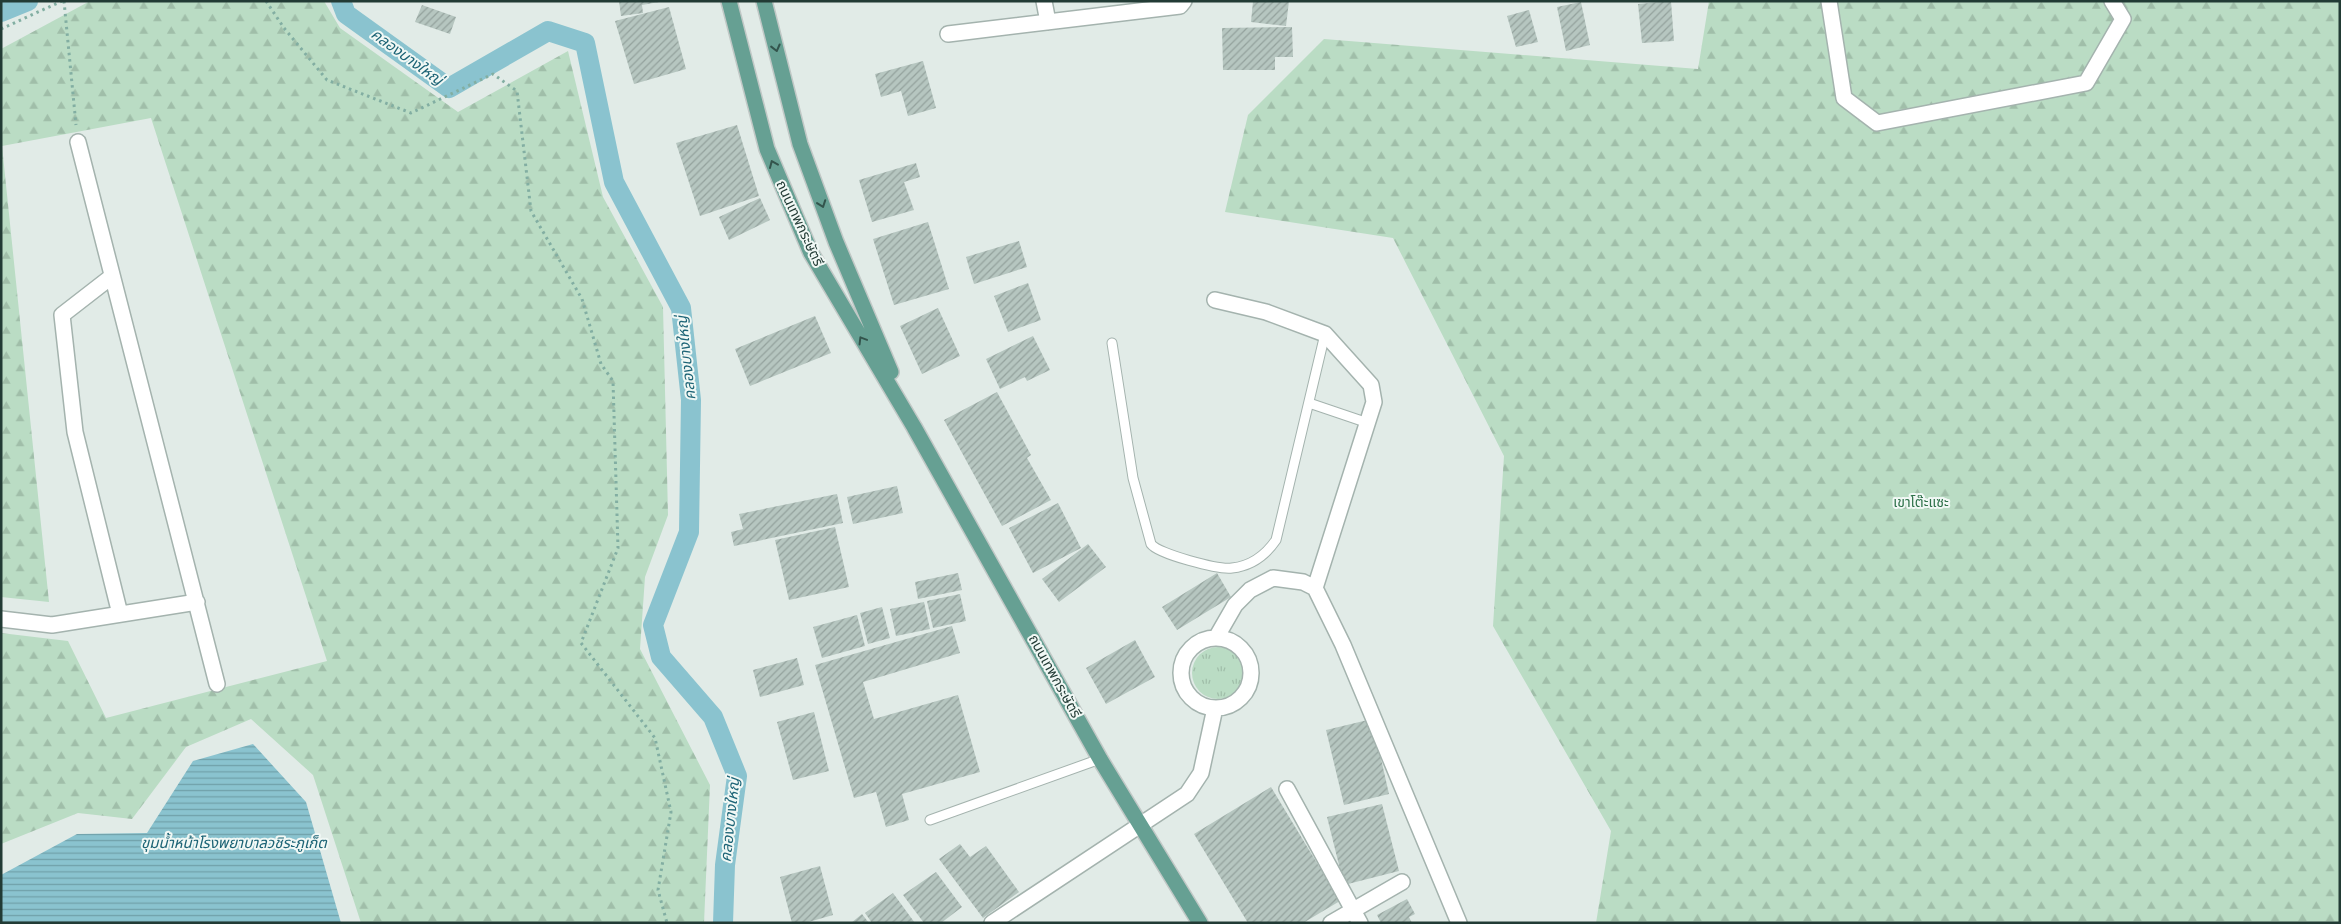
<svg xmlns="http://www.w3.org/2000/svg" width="2341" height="924" font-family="'Asap Condensed','Noto Sans Thai',sans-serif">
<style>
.grass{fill:url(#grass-tufts)}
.forest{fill:url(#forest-firs)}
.water{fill:url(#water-rules)}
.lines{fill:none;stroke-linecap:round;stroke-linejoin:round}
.canal{stroke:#8ac3cf;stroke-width:20}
.building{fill:url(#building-hatch)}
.service-casing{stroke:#a4b3ae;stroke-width:11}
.minor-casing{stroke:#a4b3ae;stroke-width:18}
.primary-casing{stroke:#c1c8c6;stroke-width:18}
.path{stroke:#82aea2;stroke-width:3;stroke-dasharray:2.5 4;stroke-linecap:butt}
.service{stroke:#fff;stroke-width:9}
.minor{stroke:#fff;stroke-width:15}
.primary{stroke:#66a093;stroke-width:15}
.oneway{stroke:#33544c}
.labels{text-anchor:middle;stroke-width:4;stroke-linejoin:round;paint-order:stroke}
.street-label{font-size:14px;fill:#223b35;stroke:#f1f8f5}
.park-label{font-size:14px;fill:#2d7149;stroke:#f1f8f5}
.water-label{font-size:15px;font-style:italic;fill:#1d6476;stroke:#f1f8f5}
</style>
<defs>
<pattern id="grass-tufts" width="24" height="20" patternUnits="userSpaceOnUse" patternTransform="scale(1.25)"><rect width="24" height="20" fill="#badcc4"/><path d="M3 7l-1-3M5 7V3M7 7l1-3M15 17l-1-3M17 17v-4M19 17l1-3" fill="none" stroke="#a0bea9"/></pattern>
<pattern id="forest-firs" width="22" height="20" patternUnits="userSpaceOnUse" patternTransform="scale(1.25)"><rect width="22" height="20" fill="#badcc4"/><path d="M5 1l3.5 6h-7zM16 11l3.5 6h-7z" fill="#a0bea9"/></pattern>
<pattern id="water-rules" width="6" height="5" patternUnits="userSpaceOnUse" patternTransform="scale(1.25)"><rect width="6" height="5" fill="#8ac3cf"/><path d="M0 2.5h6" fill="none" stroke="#70a0a9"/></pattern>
<pattern id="building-hatch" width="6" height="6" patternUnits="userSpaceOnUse" patternTransform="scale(1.25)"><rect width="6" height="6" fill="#b6c6c0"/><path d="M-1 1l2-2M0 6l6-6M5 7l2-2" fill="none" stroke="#94a29d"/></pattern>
</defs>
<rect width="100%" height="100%" fill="#e1ebe7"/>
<path class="grass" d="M1192 673a26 26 0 1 1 52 0a26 26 0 1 1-52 0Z"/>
<path class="forest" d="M90 1H324L340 28 458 112 568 51 603 197 663 307 668 515 645 577 640 649 710 785 704 923H361L313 775 251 719 186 747 132 819 78 813 1 844V633L68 641 106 718 327 661 151 118 2 146 49 602 1 597V49Z
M1709 1H2340V923H1596L1611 831 1493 626 1504 456 1393 238 1225 212 1248 115 1324 39 1698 69Z"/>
<path class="water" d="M253 744 306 802 341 923H1V875L77 834 147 833 193 761Z"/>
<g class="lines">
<path class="canal" d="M341 1 346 14 449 88 548 31 585 43 614 182 681 308 691 400 689 532 653 625 661 657 713 717 737 776 725 865 723 923
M1 12 28 1"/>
</g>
<path class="building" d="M619 1H659V2L642 5 643 13 621 16Z
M1253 1H1289L1286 26 1251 22Z
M1671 1 1674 41 1642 43 1638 4Z
M1581 2 1590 45 1566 51 1557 7Z
M422 5 456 17 450 34 415 22Z
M669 7 686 69 634 84 615 21Z
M1529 10 1538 42 1516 47 1507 16Z
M1292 27 1293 57H1275V70H1223L1222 28Z
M923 61 936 108 908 116 901 91 881 97 875 74Z
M737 125 759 196 700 216 676 143Z
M916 163 920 177 904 182 914 210 872 222 859 180Z
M760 198 770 220 729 240 719 217Z
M928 222 949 289 894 305 873 239Z
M1019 241 1027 267 974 284 966 257Z
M1028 283 1041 320 1008 332 994 296Z
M938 308 960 356 922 374 900 326Z
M815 316 831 353 750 386 735 349Z
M1033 336 1050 370 1027 381 1025 377 1000 389 986 359Z
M997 392 1031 455 1027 458 1051 500 1002 526 944 420Z
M897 486 903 513 853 524 847 497Z
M837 494 843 523 734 546 731 532 743 529 739 514Z
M1058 503 1081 548 1033 573 1009 528Z
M835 527 849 587 789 600 775 540Z
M1088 544 1106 567 1059 602 1042 579Z
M958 573 962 590 918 599 915 582Z
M1217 573 1231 597 1177 630 1162 607Z
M960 594 966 621 933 628 927 601Z
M924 602 930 629 896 636 890 609Z
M882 607 890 638 868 644 860 613Z
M857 615 865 646 822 658 813 627Z
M952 626 960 653 863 682 874 719 958 695 980 772 902 794 909 820 886 827 876 792 854 798 815 665Z
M1135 640 1155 677 1106 704 1086 668Z
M797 658 804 685 760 697 753 670Z
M814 712 829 771 793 780 777 722Z
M1372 719 1389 794 1344 805 1326 730Z
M1271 787 1340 901 1303 923H1248L1194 834Z
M1382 804 1399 871 1344 885 1327 817Z
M960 844 970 857 986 846 1019 892 983 918 939 859Z
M820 866 833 915 805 923H792L780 877Z
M936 872 962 907 941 923H924L903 895Z
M893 893 915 923H872L865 913Z
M1407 899 1415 914 1409 917 1412 923H1381L1377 915Z
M862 914 869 923H851Z"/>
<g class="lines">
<defs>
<path id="service" d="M1112 343 1133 478 1151 544C1158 554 1219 570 1232 568 1251 566 1265 556 1276 540L1325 334
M1309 403 1368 423
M930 820 1100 759"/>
<path id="minor" d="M1044 1 1048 22
M1829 1 1844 98 1877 123 2086 83 2123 19 2112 1
M948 34 1180 6 1184 1
M78 142 217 684
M111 277 62 315 75 432 120 614
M1215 300 1266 312 1325 334 1371 385 1374 402 1315 588
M1 619 52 625 197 602
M1181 673a35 35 0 1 1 70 0a35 35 0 1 1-70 0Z
M1216 638 1235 605 1250 590 1273 578 1303 582 1315 588 1343 645 1459 923
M1287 789 1360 923
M992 923 1187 794 1201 773 1215 708
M1331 923 1402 882"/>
<path id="primary" d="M729 1 767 149 811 253 914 427 1100 759 1200 923
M764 1 800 144 836 242 891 372"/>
</defs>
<use href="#service" class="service-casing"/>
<use href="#minor" class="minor-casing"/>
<use href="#primary" class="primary-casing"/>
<path class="path" d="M64 1 76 125
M266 1 284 28 327 80 411 113 493 74 517 91 531 211 582 299 601 364 613 381 618 548 581 643 655 738 671 812 658 890 667 923
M1 29 62 1"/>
<use href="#service" class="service"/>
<use href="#minor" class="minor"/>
<use href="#primary" class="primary"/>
</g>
<defs><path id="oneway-chevron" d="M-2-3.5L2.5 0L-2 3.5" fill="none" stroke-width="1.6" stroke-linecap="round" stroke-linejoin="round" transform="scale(1.25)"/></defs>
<g class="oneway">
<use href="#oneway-chevron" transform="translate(776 48) rotate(76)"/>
<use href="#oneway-chevron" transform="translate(773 164) rotate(-113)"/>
<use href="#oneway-chevron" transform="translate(822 204) rotate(70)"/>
<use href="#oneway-chevron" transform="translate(862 340) rotate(-121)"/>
</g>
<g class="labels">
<g class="street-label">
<text transform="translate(800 223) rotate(65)" y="5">ถนนเทพกระษัตรี</text>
<text transform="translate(1055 676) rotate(61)" y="5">ถนนเทพกระษัตรี</text>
</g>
<g class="park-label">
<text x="1921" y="507">เขาโต๊ะแซะ</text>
</g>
<g class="water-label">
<text transform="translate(407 57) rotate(36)" y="5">คลองบางใหญ่</text>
<text transform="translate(686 358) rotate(-96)" y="5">คลองบางใหญ่</text>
<text transform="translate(730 820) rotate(-84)" y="5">คลองบางใหญ่</text>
<text x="234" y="848">ขุมน้ำหน้าโรงพยาบาลวชิระภูเก็ต</text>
</g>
</g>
<rect width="2341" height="924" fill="none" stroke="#223b35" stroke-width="5"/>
</svg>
